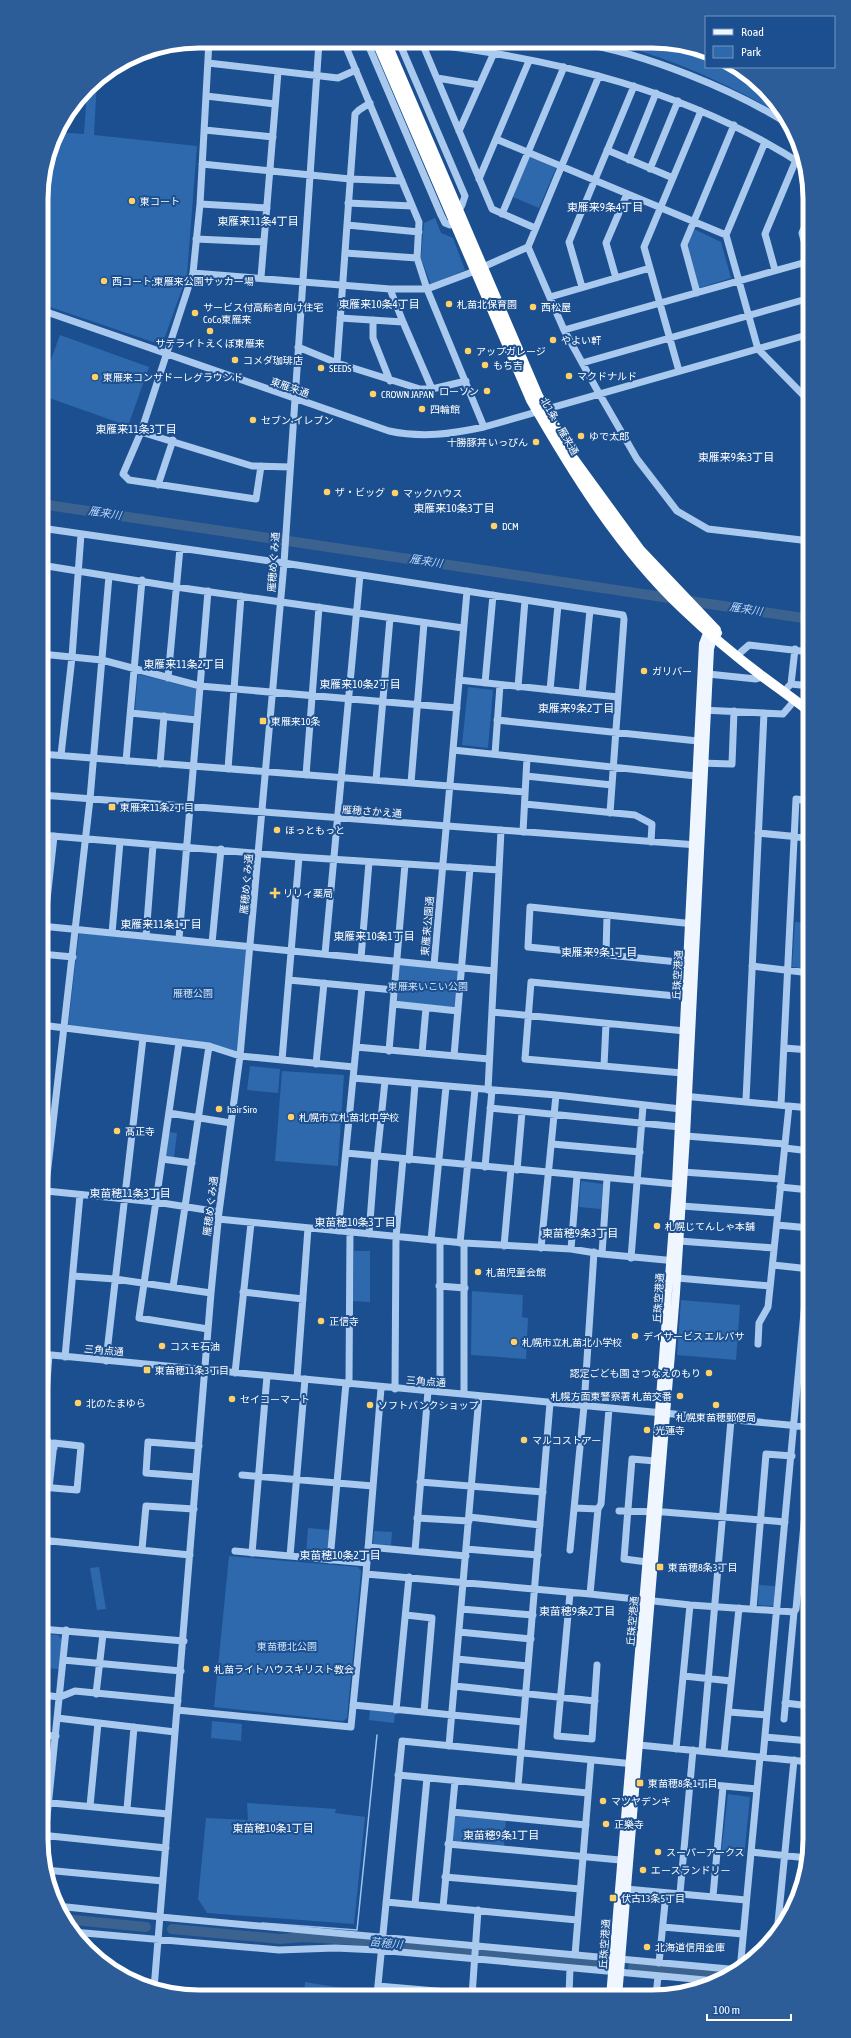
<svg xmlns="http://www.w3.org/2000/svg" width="851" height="2038" font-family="'Asap Condensed','Noto Sans JP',sans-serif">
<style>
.green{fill:#2e69ad}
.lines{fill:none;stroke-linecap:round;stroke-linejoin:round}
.stream{stroke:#9cc4f0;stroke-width:1.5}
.river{stroke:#3c6290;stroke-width:10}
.minor{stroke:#a9c9ee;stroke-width:7}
.major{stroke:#f0f6ff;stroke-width:8}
.highway{stroke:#fff;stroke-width:10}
.poi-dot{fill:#ffd166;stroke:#1b4f8f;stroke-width:1.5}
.labels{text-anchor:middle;stroke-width:4;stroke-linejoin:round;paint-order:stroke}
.poi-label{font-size:10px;fill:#fff;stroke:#1b4f8f;text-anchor:start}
.street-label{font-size:10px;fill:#fff;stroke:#1b4f8f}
.park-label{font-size:10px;fill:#cfe3fa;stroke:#1b4f8f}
.neighbourhood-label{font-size:11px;fill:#fff;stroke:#1b4f8f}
.water-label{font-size:11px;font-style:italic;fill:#b5d3f5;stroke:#1b4f8f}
.rim{fill:none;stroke:#fff;stroke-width:5}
</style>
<rect width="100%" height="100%" fill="#1b4f8f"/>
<path class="green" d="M615 44H683L706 52V67H735L764 87 789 120C738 88 674 59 615 44Z
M97 79 94 135 197 146 187 275 162 345 41 304V188L56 132 84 134 87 90Z
M530 156 556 168 539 208 513 197Z
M435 218 441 233 453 238 465 270 431 285 421 258 424 223Z
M694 229 721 242 731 278 699 288 688 246Z
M60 335 149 367 128 426 41 395V387Z
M138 674 197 689 195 716 135 710Z
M468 687 493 690 488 748 462 745Z
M795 922 810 923V969L792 967Z
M79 933 248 949 239 1056 210 1045 68 1026Z
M400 965 459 970 455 1008 397 1003Z
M250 1066 280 1069 278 1093 247 1090Z
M282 1071 344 1075 338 1166 275 1161Z
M168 1132 177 1133 174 1158 164 1156Z
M581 1181 603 1184 601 1209 579 1207Z
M354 1251H370V1302L353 1301Z
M472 1291 523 1295 522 1317 528 1318 526 1359 471 1355Z
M681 1300 740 1305 736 1360 677 1355Z
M308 1528 329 1530 327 1556 306 1554Z
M374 1531 392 1532 391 1545 373 1544Z
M229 1556 358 1567 361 1571 347 1718 343 1721 214 1707Z
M99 1567 106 1609 97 1610 90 1568Z
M759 1585 775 1586 774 1606 758 1605Z
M45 1634 58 1635 62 1640 59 1669 41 1668V1637Z
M370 1710 395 1712 394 1723 369 1720Z
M212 1721 242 1724 241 1741 211 1738Z
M728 1794 750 1797 744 1857 721 1855Z
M247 1803 336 1809 335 1813 365 1817 354 1924 207 1913 198 1899 206 1818 248 1820Z
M453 1816 506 1820 504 1846 451 1842Z
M305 1982 372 1993V1995H304Z"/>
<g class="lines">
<path class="stream" d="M262 1923 357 1930 377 1735"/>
<path class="river" d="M41 504 810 619
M63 1919 146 1927
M172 1929 280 1939 304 1937 354 1940 599 1964
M633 1967 727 1976"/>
<path class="minor" d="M209 41 200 204 193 273 141 432 252 466 290 467
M344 42 419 222 417 258 427 289 484 427
M367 42 441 215 445 223 450 225 462 205 465 196 399 42
M578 43C642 52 738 91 791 126
M208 63 338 78 356 70
M599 76 528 247 564 330 596 388 637 459 677 511 708 529 810 541
M437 78 479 85
M206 96 275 104
M205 130 273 137
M459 131 493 55
M496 139 726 235
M765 142 726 235 758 349 810 402
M607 150 673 178
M629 160 656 93
M202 164 350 179 402 181
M650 169 678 101
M479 179 529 61
M348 203 412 206
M200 204 267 208
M502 214 564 67
M347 225 419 232
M535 228 492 209 422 43C557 59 691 91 806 167
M196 239 264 242
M345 253 417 258
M810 263 802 233 810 215
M483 267 528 247
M775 270 765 234 796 160
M193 273 390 289H427L475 271
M261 277 278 72
M616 278 606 243 627 194
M582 287 569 242 634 86
M390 289 403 322
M697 293 684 245 734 125
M550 297 650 268
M41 310 389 431C422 438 451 434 484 427L810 334
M340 318 403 322 432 389
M373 320V338L390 381
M564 330 810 261
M298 347 337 363 420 389H432L466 381
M337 363 355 114 359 110 370 103
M582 363 810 298
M679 371 644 247 701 111
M141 432 123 474 129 480 256 499 261 466
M158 485 173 440
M41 528 284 563 623 615 624 619 610 813
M41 565 176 587 463 628
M41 632 46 565
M741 652 749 645 810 652
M41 654 102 660 200 686 457 708
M708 674 756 679 763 677
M168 678 180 548
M459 680 618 697
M485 683 493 595
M791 684 795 649
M518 687 525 600
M788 687 791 684 810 686
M550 690 558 605
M582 693 590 610
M702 710 783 714 795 700
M131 713 197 720
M497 720 698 741
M453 750 696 776
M41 754 525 792
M495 754 500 685
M61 755 72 657 81 534
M126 761 142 580
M699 763 732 764 734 711
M160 764 164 716
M228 769 241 596
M306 775 319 607
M526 776 612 785
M376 780 390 618
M411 783 424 623
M41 795 697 845
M525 804 635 815 652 824 651 842
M523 832 527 758
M758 833 810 838
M41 835 299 857 499 870
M41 926 494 971
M44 927 54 836
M112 933 120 842
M146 936 153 845
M179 939 208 591
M212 943 221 849
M41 954 73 957
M325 954 360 575
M606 954 607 915
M361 958 369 862
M688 963 528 947 530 907 694 924
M434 965 467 591
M752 966 810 973
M289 980 394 990
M393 1004 458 1011
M492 1012 685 1031
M41 1025 209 1046 240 1056 354 1067
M179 1043 139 1318 208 1329
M356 1047 489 1059
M784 1048 810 1050
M389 1051 405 864
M422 1053 426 1008
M454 1056 470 868
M282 1060 299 857
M316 1064 324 983
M604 1066 606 1024
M682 1073 525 1059 531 982 686 997
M353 1078 556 1095 681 1109
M488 1090 501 830
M683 1096 810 1108
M746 1100 764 713
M781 1105 796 799 810 801
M490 1108 680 1127
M169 1113 231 1123
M686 1136 785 1144
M552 1144 640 1152
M785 1148 810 1151
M346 1153 676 1184
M377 1157 385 1081
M162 1159 192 1163
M409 1160 415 1084
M485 1167 492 1090
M517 1170 522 1112
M683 1172 781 1179
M780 1187 810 1190
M46 1191 156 1202 219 1212
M682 1206 777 1213
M218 1219 464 1243 571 1249 602 1254 676 1261
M777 1225 810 1228
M41 1228 90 799 109 576
M338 1231 362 987
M369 1234 375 1156
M431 1240 446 1087
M679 1241 774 1248
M460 1243 475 1089
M504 1246 511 1169
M541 1248 556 1095
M571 1249 577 1176
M602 1254 607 1179
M631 1258 643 1106
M773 1265 810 1269
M73 1276 115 1279 211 1293
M677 1278 770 1286
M439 1286 465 1288
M173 1287 209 1046
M243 1292 303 1299
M758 1344 759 1323 768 1307 789 1106
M41 1354 810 1427
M49 1355 43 1435 54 1448
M65 1357 80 1195
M106 1361 143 1038
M235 1373 251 1223
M297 1378 308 1228
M349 1384 350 1232
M395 1389 396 1237 403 1159
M440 1392V1241
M464 1394V1243
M242 1475 373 1486
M196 1477 146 1473 148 1442 199 1446
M420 1482 543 1492
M41 1487 77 1490 81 1446 54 1443 49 1488
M575 1508 598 1509
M619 1511 664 1512 785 1522
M469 1517 540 1525
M417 1518 469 1521
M41 1540 190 1555
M368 1547 466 1556
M142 1549 146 1506 194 1509
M466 1549 538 1555
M570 1550 584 1406 594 1252
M235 1551 367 1563
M415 1551 428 1391
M252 1553 267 1376
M290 1556 305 1379
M330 1560 346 1383
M647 1562 624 1559 632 1459 655 1461
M366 1574 590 1594 690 1605 794 1612
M41 1588 45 1540
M570 1593 557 1736 592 1739 597 1665
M590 1594 598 1509 601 1504 609 1409
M461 1609 533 1615
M753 1609 766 1454 792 1456
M406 1615 432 1618 424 1712
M41 1629 184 1641
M459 1632 531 1639
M457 1659 528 1666
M63 1660 181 1671
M684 1676 731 1681
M455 1686 595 1701
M96 1694 103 1634
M41 1695 60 1697 75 1691 178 1701
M785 1703 810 1706
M353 1705 523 1722
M177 1710 351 1727 366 1574 381 1388
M396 1710 409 1577
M729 1712 767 1715
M57 1718 175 1732
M784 1719 794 1612 796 1609 810 1460
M41 1735 56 1736
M765 1737 810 1741
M639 1745 810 1762
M449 1746 479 1396
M676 1749 690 1605
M702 1750 731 1420
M724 1753 739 1608
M763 1757 808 1269
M41 1768 52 1769
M398 1775 588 1793
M691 1783 757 1789
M518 1786 550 1403
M41 1802 168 1814
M90 1806 98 1723
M127 1809 134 1727
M452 1812 586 1825
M41 1835 166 1848
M448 1844 620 1860
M751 1852 808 1858
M43 1856 66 1630
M45 1870 163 1881
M445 1877 580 1889
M626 1889 746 1900
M680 1893 693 1750
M713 1896 723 1787
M386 1902 577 1920
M415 1904 427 1778
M57 1906 171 1918 740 1970
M443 1907 455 1781
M663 1927 743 1934
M73 1932 279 1950 335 1948 378 1950 716 1981
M777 1933 794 1760
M575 1955 591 1760
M659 1963 666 1893
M740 1970 760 1757
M378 1986 494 1996
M154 1989 211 1293 219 1212 240 1056 284 563 319 42
M377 1995 402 1741 634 1764
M472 1996 478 1910
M569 1996 570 1968
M656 1996 658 1976"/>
<path class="major" d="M610 1997 658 1425 676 1184 703 644 709 628
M618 1997 676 1293 686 1136 710 649 712 642 718 633"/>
<path class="highway" d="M377 42 531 400C574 475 620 549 683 609 708 633 734 655 762 676 778 688 794 699 810 712
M386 42 538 396 570 454 640 550 716 630"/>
</g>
<g class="poi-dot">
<circle cx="132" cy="201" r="4"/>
<circle cx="104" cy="281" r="4"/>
<circle cx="449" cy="304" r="4"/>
<circle cx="533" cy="307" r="4"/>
<circle cx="195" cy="313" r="4"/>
<circle cx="210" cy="331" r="4"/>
<circle cx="553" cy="340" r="4"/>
<circle cx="468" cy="351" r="4"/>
<circle cx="235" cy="360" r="4"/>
<circle cx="485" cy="365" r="4"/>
<circle cx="321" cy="368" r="4"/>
<circle cx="569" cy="376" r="4"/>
<circle cx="95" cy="377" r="4"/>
<circle cx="487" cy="391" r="4"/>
<circle cx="373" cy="394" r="4"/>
<circle cx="422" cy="409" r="4"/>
<circle cx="253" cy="420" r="4"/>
<circle cx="581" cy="436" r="4"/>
<circle cx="536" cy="442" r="4"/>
<circle cx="327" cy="492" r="4"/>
<circle cx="395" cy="493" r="4"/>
<circle cx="494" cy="526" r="4"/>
<circle cx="644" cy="671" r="4"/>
<rect x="259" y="717" width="8" height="8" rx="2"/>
<rect x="108" y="803" width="8" height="8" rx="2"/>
<circle cx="277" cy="830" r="4"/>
<path d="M273 887h4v4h4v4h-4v4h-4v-4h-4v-4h4z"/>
<circle cx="219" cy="1109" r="4"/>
<circle cx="291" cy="1117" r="4"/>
<circle cx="117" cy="1131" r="4"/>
<circle cx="657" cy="1226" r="4"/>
<circle cx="478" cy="1272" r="4"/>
<circle cx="321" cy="1321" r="4"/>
<circle cx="635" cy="1336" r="4"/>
<circle cx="514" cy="1342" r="4"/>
<circle cx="162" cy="1346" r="4"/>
<rect x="143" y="1366" width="8" height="8" rx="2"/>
<circle cx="709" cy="1373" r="4"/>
<circle cx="680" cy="1396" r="4"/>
<circle cx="232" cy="1399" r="4"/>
<circle cx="78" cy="1403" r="4"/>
<circle cx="370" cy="1405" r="4"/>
<circle cx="716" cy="1405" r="4"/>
<circle cx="647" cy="1430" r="4"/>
<circle cx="524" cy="1440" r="4"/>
<rect x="656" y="1563" width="8" height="8" rx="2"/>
<circle cx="206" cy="1669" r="4"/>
<rect x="636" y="1779" width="8" height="8" rx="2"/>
<circle cx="603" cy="1801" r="4"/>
<circle cx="606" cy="1824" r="4"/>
<circle cx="658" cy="1852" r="4"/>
<circle cx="643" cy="1870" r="4"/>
<rect x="609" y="1894" width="8" height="8" rx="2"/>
<circle cx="647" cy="1947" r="4"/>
</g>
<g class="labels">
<g class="poi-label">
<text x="140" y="205">東コート</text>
<text x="112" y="285">西コート;東雁来公園サッカー場</text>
<text x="457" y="308">札苗北保育園</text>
<text x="203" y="311">サービス付高齢者向け住宅<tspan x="203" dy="12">CoCo東雁来</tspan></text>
<text x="541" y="311">西松屋</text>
<text x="561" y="344">やよい軒</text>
<text x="210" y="347" text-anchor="middle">サテライトえくぼ東雁来</text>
<text x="476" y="355">アップガレージ</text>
<text x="243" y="364">コメダ珈琲店</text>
<text x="493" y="369">もち吉</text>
<text x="329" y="372">SEEDS</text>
<text x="577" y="380">マクドナルド</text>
<text x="103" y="381">東雁来コンサドーレグラウンド</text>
<text x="479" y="395" text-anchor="end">ローソン</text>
<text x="381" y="398">CROWN JAPAN</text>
<text x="430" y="413">四輪館</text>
<text x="261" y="424">セブン-イレブン</text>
<text x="589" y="440">ゆで太郎</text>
<text x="528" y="446" text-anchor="end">十勝豚丼 いっぴん</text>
<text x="335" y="496">ザ・ビッグ</text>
<text x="403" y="497">マックハウス</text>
<text x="502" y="530">DCM</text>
<text x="652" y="675">ガリバー</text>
<text x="271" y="725">東雁来10条</text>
<text x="120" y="811">東雁来11条2丁目</text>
<text x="285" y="834">ほっともっと</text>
<text x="283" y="897">リリィ薬局</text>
<text x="227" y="1113">hair Siro</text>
<text x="299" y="1121">札幌市立札苗北中学校</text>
<text x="125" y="1135">髙正寺</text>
<text x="665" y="1230">札幌じてんしゃ本舗</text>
<text x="486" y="1276">札苗児童会館</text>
<text x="329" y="1325">正信寺</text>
<text x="643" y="1340">デイサービス エルパサ</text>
<text x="522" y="1346">札幌市立札苗北小学校</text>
<text x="170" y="1350">コスモ石油</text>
<text x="155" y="1374">東苗穂11条3丁目</text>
<text x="701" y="1377" text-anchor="end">認定ごども園 さつなえのもり</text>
<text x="672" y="1400" text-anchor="end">札幌方面東警察署 札苗交番</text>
<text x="240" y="1403">セイコーマート</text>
<text x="86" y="1407">北のたまゆら</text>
<text x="378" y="1409">ソフトバンクショップ</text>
<text x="716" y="1421" text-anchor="middle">札幌東苗穂郵便局</text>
<text x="655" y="1434">光蓮寺</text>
<text x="532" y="1444">マルコストアー</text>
<text x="668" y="1571">東苗穂8条3丁目</text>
<text x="214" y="1673">札苗ライトハウスキリスト教会</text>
<text x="648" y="1787">東苗穂8条1丁目</text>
<text x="611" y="1805">マツヤデンキ</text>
<text x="614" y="1828">正樂寺</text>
<text x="666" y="1856">スーパーアークス</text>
<text x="651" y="1874">エースランドリー</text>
<text x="621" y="1902">伏古13条5丁目</text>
<text x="655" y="1951">北海道信用金庫</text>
</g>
<g class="street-label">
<text transform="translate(290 387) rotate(19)" y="4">東雁来通</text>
<text transform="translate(560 426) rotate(60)" y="4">北1条・雁来通</text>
<text transform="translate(273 562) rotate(-86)" y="4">雁穂めぐみ通</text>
<text transform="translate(372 811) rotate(4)" y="4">雁穂さかえ通</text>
<text transform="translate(246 884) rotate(-85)" y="4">雁穂めぐみ通</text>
<text transform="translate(427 926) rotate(-85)" y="4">東雁来公園通</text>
<text transform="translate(677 975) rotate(-87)" y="4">丘珠空港通</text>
<text transform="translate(210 1206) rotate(-83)" y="4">雁穂めぐみ通</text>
<text transform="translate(658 1298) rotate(-86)" y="4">丘珠空港通</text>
<text transform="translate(104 1350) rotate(5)" y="4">三角点通</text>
<text transform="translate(426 1381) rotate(4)" y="4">三角点通</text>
<text transform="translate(632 1621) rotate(-85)" y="4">丘珠空港通</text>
<text transform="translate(604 1944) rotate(-86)" y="4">丘珠空港通</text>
</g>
<g class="park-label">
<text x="428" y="990">東雁来いこい公園</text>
<text x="193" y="997">雁穂公園</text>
<text x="287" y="1650">東苗穂北公園</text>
</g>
<g class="neighbourhood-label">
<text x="605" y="211">東雁来9条4丁目</text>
<text x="258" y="225">東雁来11条4丁目</text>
<text x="379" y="308">東雁来10条4丁目</text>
<text x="136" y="433">東雁来11条3丁目</text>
<text x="736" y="461">東雁来9条3丁目</text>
<text x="454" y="512">東雁来10条3丁目</text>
<text x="184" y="668">東雁来11条2丁目</text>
<text x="360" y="688">東雁来10条2丁目</text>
<text x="576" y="712">東雁来9条2丁目</text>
<text x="161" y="928">東雁来11条1丁目</text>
<text x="374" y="940">東雁来10条1丁目</text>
<text x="599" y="956">東雁来9条1丁目</text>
<text x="130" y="1197">東苗穂11条3丁目</text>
<text x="355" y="1226">東苗穂10条3丁目</text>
<text x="580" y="1237">東苗穂9条3丁目</text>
<text x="340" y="1559">東苗穂10条2丁目</text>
<text x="577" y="1615">東苗穂9条2丁目</text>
<text x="273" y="1832">東苗穂10条1丁目</text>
<text x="501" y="1839">東苗穂9条1丁目</text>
</g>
<g class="water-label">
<text transform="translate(105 513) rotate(9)" y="4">雁来川</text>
<text transform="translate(426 561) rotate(9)" y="4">雁来川</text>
<text transform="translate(746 609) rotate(9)" y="4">雁来川</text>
<text transform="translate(386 1943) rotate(6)" y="4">苗穂川</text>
</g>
</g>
<path d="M0 0H851V2038H0ZM199 48H652A151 151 0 0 1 803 199V1839A151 151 0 0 1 652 1990H199A151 151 0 0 1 48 1839V199A151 151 0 0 1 199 48Z" fill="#2d5d98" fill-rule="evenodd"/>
<path class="rim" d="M199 48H652A151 151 0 0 1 803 199V1839A151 151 0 0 1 652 1990H199A151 151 0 0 1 48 1839V199A151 151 0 0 1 199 48Z"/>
<rect x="705" y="16" width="130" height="52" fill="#1b4f8f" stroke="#7695bc"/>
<rect x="713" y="29" width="20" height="6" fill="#f0f6ff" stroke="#7695bc"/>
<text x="741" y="36" font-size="12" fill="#ffffff">Road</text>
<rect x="713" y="46" width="20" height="12" fill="#2e69ad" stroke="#7695bc"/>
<text x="741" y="56" font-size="12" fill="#ffffff">Park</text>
<path d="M707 2014v6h84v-6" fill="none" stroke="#ffffff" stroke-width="2"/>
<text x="713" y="2014" font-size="12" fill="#ffffff" stroke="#1b4f8f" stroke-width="3" paint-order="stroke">100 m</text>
</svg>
